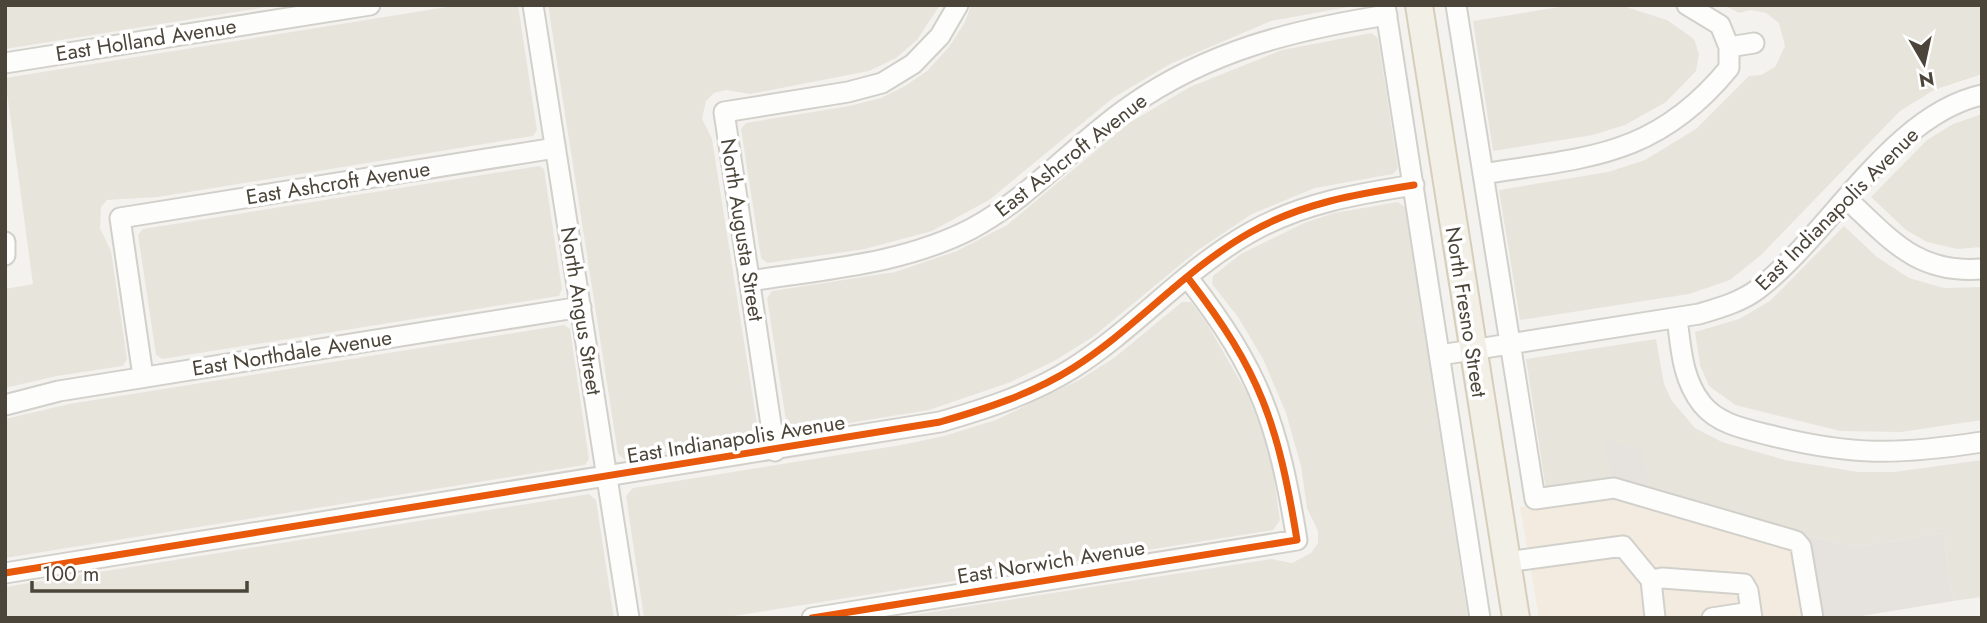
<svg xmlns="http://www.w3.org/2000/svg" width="1987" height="623" font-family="Jost,sans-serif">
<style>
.residential{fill:#e7e4dc}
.commercial{fill:#f3ebdf}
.industrial{fill:#e6e2de}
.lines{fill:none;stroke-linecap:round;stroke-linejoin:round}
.minor-casing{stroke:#d2d0cb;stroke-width:23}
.major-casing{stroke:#d6cebb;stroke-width:30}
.minor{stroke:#fdfdfc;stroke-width:19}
.major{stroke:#f2efe6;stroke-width:26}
.cycleway-casing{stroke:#fff;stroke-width:11}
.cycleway{stroke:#e8590c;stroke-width:7}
.labels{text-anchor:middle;stroke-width:7;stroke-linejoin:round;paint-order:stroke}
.street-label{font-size:21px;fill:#4b4439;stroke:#fff}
</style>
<rect width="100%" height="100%" fill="#f4f2ee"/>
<path class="residential" d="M5 5H279L5 49Z
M459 5H518L537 130 533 136 158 197 107 200 101 207 100 228 111 251 127 359 123 366 57 376 5 388V289L33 284 5 78Z
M548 5H940L917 40 896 58 869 71 750 94 726 90 714 93 706 101 702 119 712 139 758 430 753 439 625 460 618 454Z
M971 5H1359L1271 21 1170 64 1113 98 989 200 932 231 865 249 767 263 761 258 741 129 746 123 849 106 881 98 905 86 927 71 949 47 965 22Z
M1572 5 1623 6 1667 20 1694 39 1699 54 1696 71 1666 102 1625 125 1593 135 1493 151 1473 21Z
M1724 5H1982V74L1934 90 1900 111 1761 255 1730 280 1689 294 1520 320 1499 190 1608 172 1645 160 1696 129 1749 76 1761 75 1775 67 1785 46 1779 23 1766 13 1750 10 1739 13Z
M1371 33 1378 38 1398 168 1393 174 1315 188 1252 214 1198 250 1094 336 1056 360 1011 382 929 410 794 432 787 427 767 298 772 291 895 272 957 251 1007 225 1129 123 1190 87 1282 50Z
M1982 114V247L1957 249 1927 242 1906 230 1871 197 1927 140 1953 124Z
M539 166 544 169 562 289 559 296 162 359 156 355 138 235 143 229Z
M1398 202 1405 207 1468 618H893L1271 559 1292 563 1311 553 1318 543V531L1307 508 1301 466 1286 413 1263 359 1238 317 1212 284 1213 276 1241 254 1304 223 1334 213Z
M1844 226 1877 257 1909 278 1944 288 1982 287V420L1901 432 1840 431 1735 405 1709 386 1700 365 1695 332 1739 319 1770 301Z
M1182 302H1191L1207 324 1247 393 1262 431 1273 472 1280 520 1273 530 721 618H644L626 496 633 488 901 445 944 436 996 420 1079 380 1114 358Z
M564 325 570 329 589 459 585 465 5 558V419L69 404Z
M1656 339 1664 384 1672 401 1695 428 1722 442 1785 460 1858 472H1894L1982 460V597L1953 601 1943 533 1855 547 1804 535 1649 490 1606 441 1611 479 1546 490 1526 359Z
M589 494 596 500 614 618H5V587Z"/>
<path class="commercial" d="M1610 493 1793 545 1804 618H1539L1520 507Z"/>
<path class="industrial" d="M1605 440 1643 451 1649 490 1611 479Z
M1943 533 1953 601 1849 618H1817L1804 535 1855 547Z"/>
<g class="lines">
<defs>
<path id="minor" d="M533 5 629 618
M1385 5 1480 618
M1456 5 1535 499 1614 488 1796 541 1801 547 1813 618
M1687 5 1720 25 1729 47
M5 63 370 5
M1483 174C1588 157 1656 157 1729 68V47L1754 43
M1847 199C1891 240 1917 274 1982 269
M5 242V255
M750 281C825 269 903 264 971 229 1031 197 1075 144 1130 106 1208 51 1293 30 1387 15
M1677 318C1681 348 1682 379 1702 404 1718 424 1745 429 1769 435 1852 456 1898 455 1982 442
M1440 355 1699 314C1719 308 1741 302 1758 289 1830 234 1891 115 1982 95
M143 376 120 218 555 148
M5 405 59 391 581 307
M775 451 724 112 848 92 882 83 913 64 940 36 958 5
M1506 562 1623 546 1651 580
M5 573 940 422C985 409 1032 394 1073 368 1136 328 1185 269 1251 232 1302 203 1357 194 1414 185
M812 618 1297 540C1278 424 1261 372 1188 278
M1655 618 1651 580 1662 578 1744 584 1748 591 1752 618
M1712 618 1751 612"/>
<path id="major" d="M1419 5 1516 618"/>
</defs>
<use href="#minor" class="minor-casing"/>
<use href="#major" class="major-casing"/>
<use href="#minor" class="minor"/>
<use href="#major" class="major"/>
<defs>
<path id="cycleway" d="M5 573 940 422C985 409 1032 394 1073 368 1136 328 1185 269 1251 232 1302 203 1357 194 1414 185
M812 618 1297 540C1278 424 1261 372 1188 278"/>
</defs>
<use href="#cycleway" class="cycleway-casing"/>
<use href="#cycleway" class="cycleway"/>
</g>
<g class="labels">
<g class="street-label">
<text transform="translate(146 40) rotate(-9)" y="7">East Holland Avenue</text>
<text transform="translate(1071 155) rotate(-38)" y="7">East Ashcroft Avenue</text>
<text transform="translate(338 183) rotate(-9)" y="7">East Ashcroft Avenue</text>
<text transform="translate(1837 209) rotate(-45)" y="7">East Indianapolis Avenue</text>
<text transform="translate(742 230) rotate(81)" y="7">North Augusta Street</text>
<text transform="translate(581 311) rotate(81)" y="7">North Angus Street</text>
<text transform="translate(1466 312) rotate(81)" y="7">North Fresno Street</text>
<text transform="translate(292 353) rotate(-9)" y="7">East Northdale Avenue</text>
<text transform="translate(736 439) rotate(-9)" y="7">East Indianapolis Avenue</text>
<text transform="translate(1051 562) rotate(-9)" y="7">East Norwich Avenue</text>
</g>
</g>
<rect width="1987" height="623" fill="none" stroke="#4b4439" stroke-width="14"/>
<g transform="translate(1924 63) rotate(171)" stroke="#ffffff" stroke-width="5" paint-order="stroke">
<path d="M0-5L12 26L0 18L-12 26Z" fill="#4b4439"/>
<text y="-10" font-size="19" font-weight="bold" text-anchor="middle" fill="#4b4439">N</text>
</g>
<path d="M32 581v10h215v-10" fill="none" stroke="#4b4439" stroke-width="3.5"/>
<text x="42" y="581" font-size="21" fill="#4b4439" stroke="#ffffff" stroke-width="5" paint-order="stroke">100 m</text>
</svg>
